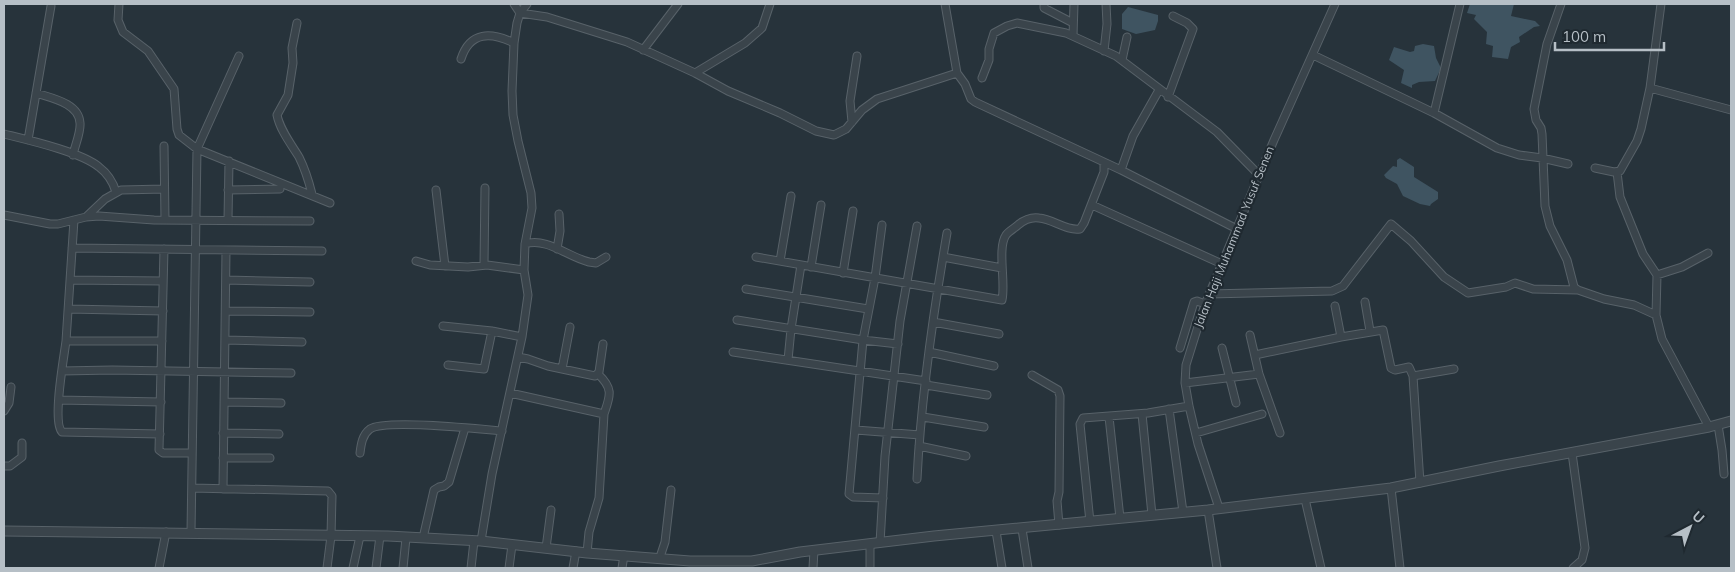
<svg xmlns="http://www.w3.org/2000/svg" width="1735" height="572" font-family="Mulish,sans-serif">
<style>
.water{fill:#3f5461}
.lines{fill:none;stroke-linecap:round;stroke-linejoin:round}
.minor-casing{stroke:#586269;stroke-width:9}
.tertiary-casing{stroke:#586269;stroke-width:11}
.minor{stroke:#3a444b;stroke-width:7}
.tertiary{stroke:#3a444b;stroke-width:9}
.labels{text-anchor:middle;stroke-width:4.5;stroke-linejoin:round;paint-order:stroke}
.street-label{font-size:12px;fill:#b6bfc6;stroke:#1f2930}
</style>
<rect width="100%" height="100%" fill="#27333b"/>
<path class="water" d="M1470 4H1514L1511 16 1535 21 1540 26 1534 27 1519 37 1520 42 1511 47 1508 59 1492 57 1493 46 1486 44 1487 32 1474 19 1476 15 1467 13Z
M1128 7 1158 15V21L1155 30 1136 34 1122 29V14Z
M1423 44 1434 46 1436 58 1441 68 1435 81 1419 82 1412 85V88L1401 83 1404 70 1389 60 1394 47 1410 52 1414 51 1415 46Z
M1400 158 1414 167V177L1438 192V199L1431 204 1430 206 1420 204 1403 196 1397 184 1386 178 1384 175 1393 166 1397 167V160Z"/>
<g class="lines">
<defs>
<path id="minor" d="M119 4 118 20 123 32 148 51 174 89 177 129 179 135 197 149 330 203
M527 4 520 13 547 17 627 42 695 73 728 91 780 113 816 131 834 135 846 129 862 110 877 99 957 73
M945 4 957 73 965 84 971 99 975 102 1121 170 1237 229
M1044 4V8L1073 23
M1561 4 1547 44 1534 109 1536 120 1541 128 1542 134 1545 206 1550 226 1567 260 1574 287 1578 290 1604 299 1634 305 1656 315
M297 23 292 48 293 63 288 95 277 115C280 130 291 144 299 157 305 169 309 182 312 194
M1073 36 1074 4
M643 50 678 4
M1104 51 1107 24 1106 4
M1313 55 1434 113 1497 148 1519 155 1542 158 1568 164
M461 59C470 31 491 32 514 43
M1122 60 1127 37
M695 73 745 43 762 28 770 4
M982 78 989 60V49L994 33 1007 26 1017 23 1066 33 1116 56 1217 132 1259 175
M1650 88 1731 110
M36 93C51 98 79 103 80 123 81 132 75 145 73 155
M1168 97 1193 29 1187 23 1173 16
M1434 113 1460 4
M852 122 850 101 857 56
M4 134C28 140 81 152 99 167 107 173 113 182 116 192
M28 140 51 6
M164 146 165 220
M1595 168 1614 172 1620 171 1637 141 1641 129 1650 88 1661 4
M1121 170 1133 136 1159 90
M1617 172 1620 197 1643 254 1657 275 1656 315 1662 339 1709 427
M228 190 280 189
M436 190 445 266
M1092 205 1222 264
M4 215 50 224H58L86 217 99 216 154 220 310 221
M86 217 105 199 121 190 164 189
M228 220 229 161
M882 225 875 278 863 340 849 494 853 497 883 498
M525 244C547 237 568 257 589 262L596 263 606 257
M72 248 322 251
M164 249 159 450 163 453H192
M557 249 560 231 559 214
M756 257 1002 300C1006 283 997 248 1006 235 1009 231 1015 228 1018 225 1024 220 1032 217 1039 218 1053 219 1066 231 1080 229L1084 223 1104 172V163
M943 257 1002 268
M416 261 430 265 468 267 487 265 524 270
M780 261 791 196
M484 265 485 188
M811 267 821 205
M843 273 853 211
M1657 275 1682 267 1708 253
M70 280 163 281
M226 280 310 282
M746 289 868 309
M1209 294 1332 291 1343 286 1391 224 1411 241 1444 277 1468 293 1506 287 1515 283 1533 289 1578 290
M1365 302 1370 331
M1335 306 1341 337
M69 309 163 311
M226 311 310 312
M737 320 863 340 898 344
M933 322 999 334
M443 326 492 331 522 337
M1250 335 1259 374 1280 433
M225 340 302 342
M66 341 74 220
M1180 348 1194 302 1197 301 1205 304
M1222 348 1236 403
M733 352 926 381
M929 352 994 366
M1255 355 1341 337 1383 330 1391 368 1395 370 1409 367 1413 376 1420 483
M518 357 528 359 548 366 595 376 599 372 603 344
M788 360 791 329 801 265
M448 365 484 369 492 331
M562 369 570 327
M62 371 112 370 291 373
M598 374C614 389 610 396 604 414
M1032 375 1058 390 1060 396 1059 492 1057 501 1059 525
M1413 376 1454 369
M1185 383 1259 374
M926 385 987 395
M510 393 604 414 599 498 589 532 587 553
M59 400 161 402
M224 402 281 403
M1169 409 1183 512
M4 411 9 403 11 387
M1142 414 1152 515
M923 417 984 427
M1109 417 1120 518
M1718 425 1722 450 1724 474
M856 430 920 435
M223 433 279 434
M1196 433 1262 414
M160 434 62 432C52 422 64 357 66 341H162
M919 446 966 456
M360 453C361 445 362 435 370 429 385 419 480 429 502 431
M1572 453 1585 548 1582 560 1573 568
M223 458H270
M4 466H10L22 457V443
M917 479C921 397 933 314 947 233
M192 488 328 491 332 496 331 536 327 568
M1391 488 1400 568
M223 489 226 250
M1305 499 1321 568
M1219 508 1198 444 1189 406 1185 383 1186 365 1205 304 1274 140 1335 4
M1208 510 1217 568
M1090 522 1080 424 1083 418 1148 413 1189 406
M1022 529 1028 568
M996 531 1002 568
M191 532 197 149 239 56
M423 538 434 490 439 487 444 486 449 482 465 428
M481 541 492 474 522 337 528 295 524 270 525 244 532 208 531 193 518 141 513 115 512 91 514 43 517 23 520 13 514 4
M880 543 885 456 900 321 917 226
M546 548 551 510
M660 557 665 542 671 490
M159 568 166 532
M353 568 360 536
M376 568 380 536
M403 568 406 538
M471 568 474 541
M509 568 512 545
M573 568 576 551
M622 568 624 555
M813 568 814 550
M870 568V544"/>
<path id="tertiary" d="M4 531 388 536 481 541 587 553 690 561H752L800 552 934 536 1208 510 1391 488 1499 466 1709 427 1731 421"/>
</defs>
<use href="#minor" class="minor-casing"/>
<use href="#tertiary" class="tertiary-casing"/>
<use href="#minor" class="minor"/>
<use href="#tertiary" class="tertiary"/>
</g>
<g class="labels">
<g class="street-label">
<text transform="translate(1234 237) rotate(-68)" y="4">Jalan Haji Muhammad Yusuf Senen</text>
</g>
</g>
<rect width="1735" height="572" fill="none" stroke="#b6bfc6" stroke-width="10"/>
<g transform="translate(1690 527) rotate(41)" stroke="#1f2930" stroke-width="4" paint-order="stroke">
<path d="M0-4L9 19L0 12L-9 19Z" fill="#b6bfc6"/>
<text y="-8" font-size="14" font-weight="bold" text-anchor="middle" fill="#b6bfc6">U</text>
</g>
<path d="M1555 42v8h109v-8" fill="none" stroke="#b6bfc6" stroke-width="2.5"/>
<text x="1562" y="42" font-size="15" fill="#b6bfc6" stroke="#1f2930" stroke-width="4" paint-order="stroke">100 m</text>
</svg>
